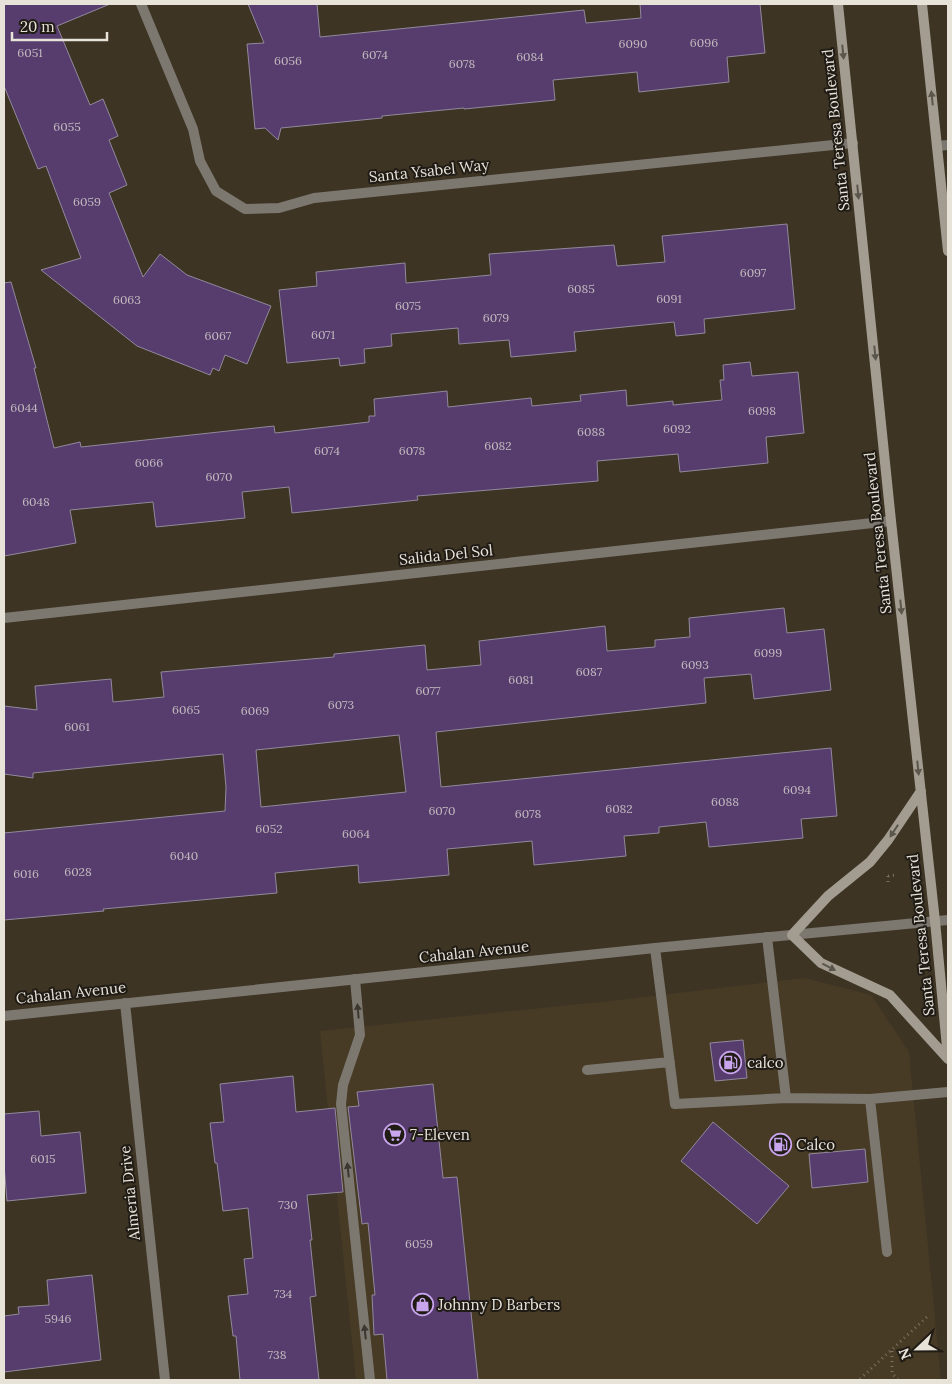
<svg xmlns="http://www.w3.org/2000/svg" width="952" height="1384" font-family="Lora,serif">
<style>
.built{fill:#473b25}
.building{fill:#563d6e;stroke:#92899c;fill-rule:evenodd}
.lines{fill:none;stroke-linecap:round;stroke-linejoin:round}
.path{stroke:#797264;stroke-width:3;stroke-dasharray:1 4;stroke-linecap:butt}
.service{stroke:#7c776f;stroke-width:10}
.minor{stroke:#7c776f;stroke-width:10}
.tertiary{stroke:#7c776f;stroke-width:10}
.secondary{stroke:#a39c90;stroke-width:10}
.oneway{fill:#5b564c}
.oneway2{fill:#3c3730}
.labels{text-anchor:middle;stroke-width:4;stroke-linejoin:round;paint-order:stroke}
.number-label{font-size:12px;fill:#c4babe}
.street-label{font-size:15px;fill:#e8e3d9;stroke:#201c15}
.poi-label{font-size:15px;fill:#e8e3d9;stroke:#201c15;text-anchor:start}
</style>
<rect width="100%" height="100%" fill="#3d3424"/>
<path class="built" d="M805 978 871 995 909 1052 941 1380H356L320 1031 628 999Z"/>
<path class="building" d="M4 4H110L57 26 90 105 103 99 118 136 109 140 127 185 109 193 143 277 160 254 187 275 271 306 247 364 225 355 219 371 213 368 210 375 137 346 41 270 81 258 46 166 38 169 4 86Z
M248 4H317L320 37 584 10 586 23 641 18 640 4H760L765 53 727 57 729 82 639 92 637 72 553 80 555 100 464 109V108L382 116V118L281 128 278 140 265 128 255 129 247 44 264 43Z
M787 224 795 309 704 319 705 333 676 336 674 322 574 332 576 351 511 357 509 340 459 344 458 328 391 334 392 346 364 349 365 363 340 366 339 358 287 363 279 290 317 286 316 272 405 263 406 283 491 275 489 254 614 245 617 266 665 262 662 236Z
M11 282 36 368H34L54 448 80 442 81 447 274 426 275 433 369 422V416H375L374 399 447 391 448 407 531 398 532 406 581 401 580 395 626 390 627 406 673 401V405L722 400 720 380H724L723 365 750 362 752 376 798 372 804 433 766 437 768 463 680 472 678 454 597 461 598 481 417 496 418 500 292 513 289 487 242 492 245 518 156 527 153 502 70 510 76 543 4 556V283Z
M784 608 787 633 824 629 831 690 754 699 751 674 704 678 706 703 436 732 441 787 831 748 837 816 801 819 803 838 709 847 706 822 659 827V833L624 836 626 856 534 865 532 841 447 849 449 875 359 883 358 865 275 873 277 893 103 909 104 911 4 920V833L225 811 226 787 223 754 33 773V778L4 774V706L37 710 35 686 111 679 113 702 164 697 161 672 334 657V654L425 645 427 670 481 665 479 641 605 626 607 651 655 647V640L690 637 689 618ZM399 735 406 792 261 807 256 750Z
M743 1040 747 1078 715 1081 710 1043Z
M293 1076 296 1112 335 1108 343 1192 307 1195 312 1240H310L316 1296 310 1297 319 1380H240L236 1336H233L228 1296 248 1294 244 1259 253 1258 248 1208 223 1211 217 1163H215L210 1123 224 1122 220 1084Z
M433 1084 443 1178 457 1177 478 1380H387L383 1334 374 1335 372 1295H375L368 1223 362 1224 348 1107 359 1106 357 1092Z
M39 1111 41 1136 80 1132 86 1193 7 1201 4 1165V1114Z
M713 1122 789 1186 757 1224 681 1161Z
M865 1149 868 1182 812 1188 809 1154Z
M92 1275 101 1360 4 1372V1316L19 1314 18 1307 49 1305 47 1280Z"/>
<g class="lines">
<path class="path" d="M888 876V885
M888 876 896 875
M892 1351V1373L898 1380
M860 1379 928 1316"/>
<path class="service" d="M767 937 786 1098 870 1099 948 1092
M655 948 675 1104 786 1098
M355 979 360 1035 343 1085 341 1104 370 1380
M587 1070 670 1062
M870 1099 887 1252"/>
<path class="minor" d="M141 4 193 129 200 161 216 191 245 209 279 208 314 198 853 143
M937 146 948 145
M4 618 891 521
M125 1003 165 1380"/>
<path class="tertiary" d="M4 1016 655 948 948 920"/>
<path class="secondary" d="M838 4 891 521 935 921 948 1058
M922 4 948 251
M921 791 888 840 870 862 828 896 792 935 821 963 890 995 948 1059"/>
</g>
<defs><path id="oneway-solid" d="M-6-.8H1V-3.2L6.5 0L1 3.2V.8H-6Z" transform="scale(1.25)"/></defs>
<g class="oneway">
<use href="#oneway-solid" transform="translate(843 52) rotate(84)"/>
<use href="#oneway-solid" transform="translate(932 98) rotate(-96)"/>
<use href="#oneway-solid" transform="translate(858 192) rotate(84)"/>
<use href="#oneway-solid" transform="translate(875 353) rotate(84)"/>
<use href="#oneway-solid" transform="translate(901 607) rotate(84)"/>
<use href="#oneway-solid" transform="translate(918 768) rotate(84)"/>
<use href="#oneway-solid" transform="translate(894 831) rotate(123)"/>
<use href="#oneway-solid" transform="translate(829 967) rotate(27)"/>
</g>
<g class="oneway2">
<use href="#oneway-solid" transform="translate(358 1011) rotate(-95)"/>
<use href="#oneway-solid" transform="translate(348 1170) rotate(-96)"/>
<use href="#oneway-solid" transform="translate(365 1332) rotate(-96)"/>
</g>
<defs>
<symbol id="fuel-ring" viewBox="-11 -11 22 22"><circle r="9.5" fill="#201c15" stroke="#c9a5ee" stroke-width="1.5"/><path d="M-5.5-6h7V0h2V4h1.3V-2.5L3-4.5l.8-.8L6-3V5H2.5V1h-1V6h-7ZM-4.2-4.7v3.2H.2V-4.7Z" fill="#c9a5ee"/></symbol>
<symbol id="supermarket-ring" viewBox="-11 -11 22 22"><circle r="9.5" fill="#201c15" stroke="#c9a5ee" stroke-width="1.5"/><path d="M-6-5.5h2.5l.6 2H6L4.5 2H-2.5L-4.4-4H-6ZM-1.5 3.2a1.3 1.3 0 1 0 .1 0ZM3 3.2a1.3 1.3 0 1 0 .1 0Z" fill="#c9a5ee"/></symbol>
<symbol id="shop-ring" viewBox="-11 -11 22 22"><circle r="9.5" fill="#201c15" stroke="#c9a5ee" stroke-width="1.5"/><path d="M-5-2.5h2.3a2.7 3.5 0 0 1 5.4 0H5L5.5 6h-11ZM-1.5-2.5h3a1.5 2.3 0 0 0-3 0Z" fill="#c9a5ee"/></symbol>
</defs>
<g fill-rule="evenodd">
<use href="#fuel-ring" x="718" y="1050" width="25" height="25"/>
<use href="#supermarket-ring" x="382" y="1122" width="25" height="25"/>
<use href="#fuel-ring" x="768" y="1132" width="25" height="25"/>
<use href="#shop-ring" x="410" y="1292" width="25" height="25"/>
</g>
<g class="labels">
<g class="number-label">
<text x="704" y="47">6096</text>
<text x="633" y="48">6090</text>
<text x="30" y="57">6051</text>
<text x="375" y="59">6074</text>
<text x="530" y="61">6084</text>
<text x="288" y="65">6056</text>
<text x="462" y="68">6078</text>
<text x="67" y="131">6055</text>
<text x="87" y="206">6059</text>
<text x="753" y="277">6097</text>
<text x="581" y="293">6085</text>
<text x="669" y="303">6091</text>
<text x="127" y="304">6063</text>
<text x="408" y="310">6075</text>
<text x="496" y="322">6079</text>
<text x="323" y="339">6071</text>
<text x="218" y="340">6067</text>
<text x="24" y="412">6044</text>
<text x="762" y="415">6098</text>
<text x="677" y="433">6092</text>
<text x="591" y="436">6088</text>
<text x="498" y="450">6082</text>
<text x="327" y="455">6074</text>
<text x="412" y="455">6078</text>
<text x="149" y="467">6066</text>
<text x="219" y="481">6070</text>
<text x="36" y="506">6048</text>
<text x="768" y="657">6099</text>
<text x="695" y="669">6093</text>
<text x="589" y="676">6087</text>
<text x="521" y="684">6081</text>
<text x="428" y="695">6077</text>
<text x="341" y="709">6073</text>
<text x="186" y="714">6065</text>
<text x="255" y="715">6069</text>
<text x="77" y="731">6061</text>
<text x="797" y="794">6094</text>
<text x="725" y="806">6088</text>
<text x="619" y="813">6082</text>
<text x="442" y="815">6070</text>
<text x="528" y="818">6078</text>
<text x="269" y="833">6052</text>
<text x="356" y="838">6064</text>
<text x="184" y="860">6040</text>
<text x="78" y="876">6028</text>
<text x="26" y="878">6016</text>
<text x="43" y="1163">6015</text>
<text x="288" y="1209">730</text>
<text x="419" y="1248">6059</text>
<text x="283" y="1298">734</text>
<text x="58" y="1323">5946</text>
<text x="277" y="1359">738</text>
</g>
<g class="street-label">
<text transform="translate(836 130) rotate(-96)" y="5">Santa Teresa Boulevard</text>
<text transform="translate(429 171) rotate(-6)" y="5">Santa Ysabel Way</text>
<text transform="translate(878 533) rotate(-96)" y="5">Santa Teresa Boulevard</text>
<text transform="translate(446 555) rotate(-6)" y="5">Salida Del Sol</text>
<text transform="translate(921 935) rotate(-96)" y="5">Santa Teresa Boulevard</text>
<text transform="translate(474 952) rotate(-6)" y="5">Cahalan Avenue</text>
<text transform="translate(71 993) rotate(-6)" y="5">Cahalan Avenue</text>
<text transform="translate(130 1193) rotate(-96)" y="5">Almeria Drive</text>
</g>
<g class="poi-label">
<text x="747" y="1068">calco</text>
<text x="410" y="1140">7-Eleven</text>
<text x="796" y="1150">Calco</text>
<text x="438" y="1310">Johnny D Barbers</text>
</g>
</g>
<rect width="952" height="1384" fill="none" stroke="#e8e3d9" stroke-width="10"/>
<g transform="translate(917 1349) rotate(248)" stroke="#201c15" stroke-width="4" paint-order="stroke">
<path d="M0-4L9 19L0 12L-9 19Z" fill="#e8e3d9"/>
<text y="-8" font-size="14" font-weight="bold" text-anchor="middle" fill="#e8e3d9">N</text>
</g>
<path d="M12 32v8h95v-8" fill="none" stroke="#e8e3d9" stroke-width="2.5"/>
<text x="20" y="32" font-size="15" fill="#e8e3d9" stroke="#201c15" stroke-width="4" paint-order="stroke">20 m</text>
</svg>
